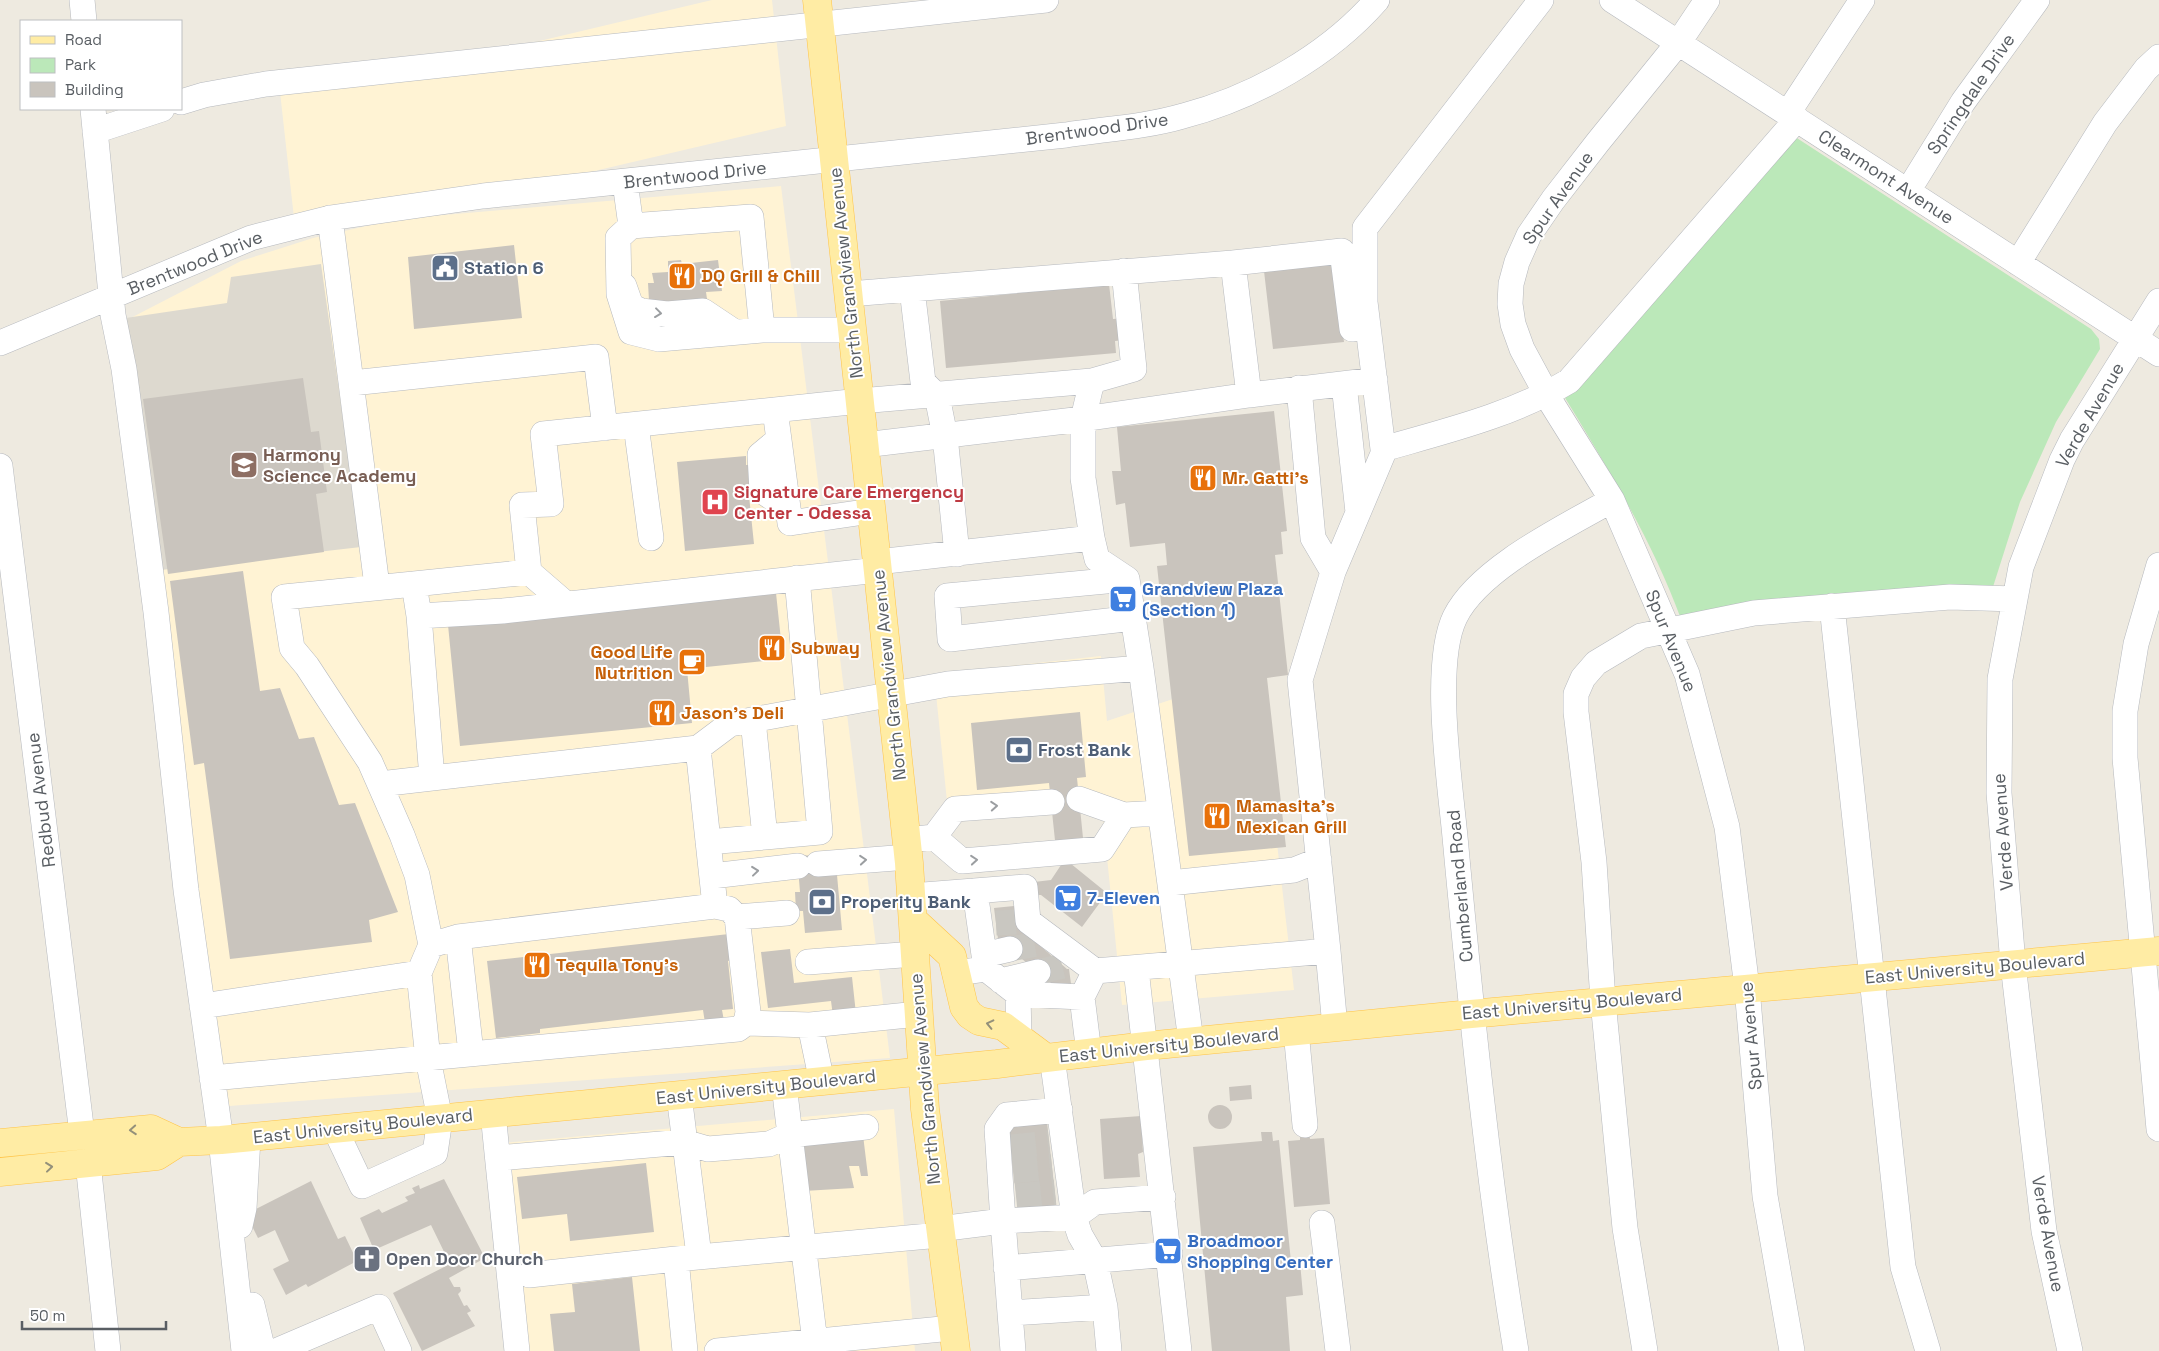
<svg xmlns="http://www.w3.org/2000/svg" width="2159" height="1351" font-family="'Space Grotesk',sans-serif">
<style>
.commercial{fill:#fff3d4}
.education{fill:#ddd9cf}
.green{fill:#bbe8b9}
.building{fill:#c9c4bd}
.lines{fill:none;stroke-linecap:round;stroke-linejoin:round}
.minor-tunnel{stroke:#c9c7c1;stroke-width:25;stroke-dasharray:25 12;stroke-linecap:butt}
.minor-casing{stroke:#b6b9be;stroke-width:26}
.major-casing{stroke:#ffc448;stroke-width:29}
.minor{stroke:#fff;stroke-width:25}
.major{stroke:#ffeca4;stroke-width:28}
.oneway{stroke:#9b9ea1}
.oneway2{stroke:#93907a}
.labels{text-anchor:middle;stroke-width:4;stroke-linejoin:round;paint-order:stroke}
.street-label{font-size:18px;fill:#595e63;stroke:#fff}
.service-label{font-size:18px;font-weight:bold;fill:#4e5e75;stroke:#fff;text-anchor:start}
.food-label{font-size:18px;font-weight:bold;fill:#c56008;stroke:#fff;text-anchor:start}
.education-label{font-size:18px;font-weight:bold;fill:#785e54;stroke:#fff;text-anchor:start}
.health-label{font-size:18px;font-weight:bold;fill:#be3a42;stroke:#fff;text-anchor:start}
.shop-label{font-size:18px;font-weight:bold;fill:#366cbe;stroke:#fff;text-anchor:start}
.worship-label{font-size:18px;font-weight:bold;fill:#5b616d;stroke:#fff;text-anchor:start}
</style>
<rect width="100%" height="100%" fill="#eeeae0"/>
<path class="commercial" d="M712 0H772L786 126 484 197 295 227 279 83 459 60Z
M781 186 890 1058 216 1107 119 324 241 261 313 238 398 219Z
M1101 656 1107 721 1257 671 1294 990 1122 1005 1102 808 949 821 934 674Z
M894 1109 915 1351H522L503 1143Z"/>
<path class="education" d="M321 264 361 547 152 571 119 319 227 303 231 277Z"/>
<path class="green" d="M1786 131 2091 329 2099 339 2100 349 2056 422 2020 502 1992 590 1681 619C1651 537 1604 462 1559 388Z"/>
<path class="building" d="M514 245 522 318 414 329 408 257Z
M681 260 682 264 718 260 722 291 706 292 707 299 655 305V300L649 301 648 283H654L652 273 668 272V261Z
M1334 264 1344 342 1273 349 1264 271Z
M1109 284 1113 319 1124 318 1125 340 1115 341 1116 353 946 368 940 301Z
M303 378 311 432 319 431 327 492 316 494 324 552 168 574 143 399Z
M1274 411 1287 531 1281 532 1283 554 1275 555 1288 675 1267 678 1286 847 1189 856 1157 566 1167 565 1165 543 1130 547 1125 503 1116 505 1112 471H1121L1117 427Z
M746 456V465L772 463 774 484 748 486 754 544 685 551 677 462Z
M243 571 260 691 280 688 299 739 314 737 339 805 355 803 398 912 369 920 372 942 230 959 204 763 194 765 170 581Z
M776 593 783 659 687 669 692 723 460 746 448 625Z
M1080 712 1086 777 1077 778 1084 848 1056 850 1049 783 977 790 971 723Z
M817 855 819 876 837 875 842 930 805 933 803 911H796L795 892H800L797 856Z
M1065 859 1107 893 1082 927 1041 895H1035L1034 882 1051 880Z
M1014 906 1017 926 1067 969H1069L1072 991 1062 992 998 939 994 908Z
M729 934 732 960 728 961 733 1009 722 1010 724 1021 705 1023 703 1010 540 1029V1033L496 1038 487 961Z
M790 949 794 983 852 977 856 1014 833 1016 831 1001 768 1008 761 952Z
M1251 1085 1252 1099 1230 1101 1229 1087Z
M1208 1117a12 12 0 1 1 24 0a12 12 0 1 1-24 0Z
M1141 1116 1143 1152 1138 1154 1140 1177 1104 1179 1100 1119Z
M1047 1122 1057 1212 1019 1216 1008 1126Z
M1261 1132H1272L1273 1141 1279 1140 1291 1262H1300L1303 1295 1286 1297 1290 1351H1212L1193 1147 1262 1141Z
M1309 1132 1310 1139 1324 1138 1330 1204 1294 1207 1288 1141 1300 1140V1133Z
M863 1135 868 1176H861L859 1166H849L854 1188 804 1191 798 1141Z
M646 1163 654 1232 570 1241 567 1214 522 1219 517 1177Z
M444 1179 485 1258 449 1278 454 1287H460L461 1291 458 1294 464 1306 467 1305 471 1311 467 1313 475 1326 422 1351 393 1293 450 1264 431 1225 374 1250 360 1218 379 1209 382 1213 408 1201 405 1197 415 1193 412 1188 419 1185 420 1189Z
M311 1181 338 1239 345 1236 357 1261 308 1287 306 1284 286 1295 273 1269 289 1261 275 1230 258 1238 246 1214Z
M632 1277 640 1351H554L550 1314 575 1312 572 1284Z"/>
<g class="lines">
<path class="minor-tunnel" d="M996 923 1016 922
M1010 949 1037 944
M1038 972 1063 966
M1011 1147 1049 1143
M1013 1171 1052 1167
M1016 1196 1055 1192"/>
<defs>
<path id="minor" d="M82 0 84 21
M1541 0 1365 228V302L1383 449C1446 431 1513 415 1569 381L1797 119
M1612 0 2159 354
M1707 0 1679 42 1598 142 1553 200 1529 235 1517 262 1511 284 1510 304 1513 324 1522 349 1549 399 1612 500 1687 674 1727 827 1747 988 1765 1196 1792 1351
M181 102 204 95 266 84 1046 0
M93 109 113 315 124 369 156 612 186 890 221 1140 244 1351
M1788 113 1862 0
M95 131 162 109
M625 182 631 226 751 217 762 330
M1908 191 1963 102 2037 0
M330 218 377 586
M631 226 618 238 619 294 631 332 659 339 762 330H852
M1233 263 1342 251 1352 329
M2018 263 2105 123 2146 69 2159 57
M624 286 631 306 641 311 667 314 703 311 733 331
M912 289 923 382 937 396 945 436 957 554
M849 294 1233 263 1249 395 1375 380
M0 343 251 238 330 218 483 196 1066 135C1105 129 1145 127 1183 116 1255 97 1328 56 1377 0
M352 383 596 357 605 428
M1344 384 1358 512
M775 410 790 523 871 511
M636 425 651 538
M778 440 760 455 762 491 786 507
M864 445 1083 419 1249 395
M0 466 82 1134
M877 562 1092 538 1083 478V419L1092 381
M2159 565 2136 644 2125 711V758L2159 1129
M529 572 522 505 551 504 543 434 860 401 1092 381 1134 369 1124 271
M1333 572 1385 449
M1127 579 947 596 950 639 1134 618
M414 584 529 572 566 604
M1832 606 1903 1267 1928 1351
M419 616 503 611 878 570
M1141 668 1191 1041
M753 720 765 837 820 832 797 578
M698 748 715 906
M432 778 698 748 730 724 948 684 1141 668 1127 579 1097 559 1092 538
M1079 799 1124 815 1160 813
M934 837 962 861 1102 849 1124 815
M917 839 934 837 955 809 1052 802
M708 842 765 837
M818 864 908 857
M712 876 798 866
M1170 883 1294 870 1319 860
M911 896 1025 887 1028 921 1095 971 1328 951 1300 680 1333 572 1313 538 1299 388
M737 917 787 913
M458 937 471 1053
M1328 951 1335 1027
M984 955 1010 949
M808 962 915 954
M986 969 1018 994 1019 1039
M1136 969 1179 1351
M955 973 986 969 975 891
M1001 981 1038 972
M1018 994 1082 997 1095 971
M1082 997 1089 1053
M202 1006 419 973
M746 1023 810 1025 822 1082
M810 1025 918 1014
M1296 1031 1305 1125
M1052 1057 1074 1217 1095 1202 1163 1197
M212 1078 738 1029 746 1023 748 1012 737 917 729 909 715 906 458 937 431 945
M784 1085 816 1351
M679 1095 699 1256
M493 1113 517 1351
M335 1129 362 1186 435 1153 440 1119 428 1059 419 973 431 945 417 875 402 835 370 762 307 666 292 648 284 597 414 584 419 616 432 778 380 784
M498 1158 684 1142 708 1149 769 1144 789 1135 866 1127
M88 1163 108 1351
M1322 1223 1338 1351
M240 1226 244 1208 248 1138
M939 1229 1003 1221 997 1129 1007 1115 1060 1110
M1006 1268 1170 1254
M529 1275 676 1259
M252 1305 263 1351
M1105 1307 1010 1313 1003 1221 1074 1217 1080 1235 1095 1261 1105 1307 1109 1351
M1010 1313 1013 1351
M276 1351 379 1307 399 1351
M685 1351 676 1259 940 1235
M717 1351 952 1328
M1516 1351C1488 1180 1471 1009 1455 837 1450 783 1432 664 1455 617 1479 568 1565 527 1612 500
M1645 1351 1625 1228 1603 1001 1594 862 1576 712V694L1583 678 1596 663 1641 636 1754 613 1950 597 2015 599
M2070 1351 2044 1231 2013 964 1999 793 2000 679 2021 567 2062 460 2072 440 2159 301"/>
<path id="major" d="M817 0 909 863 925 1109 956 1351
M913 920 952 956 964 1007 970 1015 979 1021 1003 1026 1046 1058
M0 1143 151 1129 179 1142 221 1140 997 1064 1146 1046 1471 1014 2159 951
M0 1172 157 1156 179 1142"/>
</defs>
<use href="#minor" class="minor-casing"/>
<use href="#major" class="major-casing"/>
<use href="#minor" class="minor"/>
<use href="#major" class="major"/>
</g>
<defs><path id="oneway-chevron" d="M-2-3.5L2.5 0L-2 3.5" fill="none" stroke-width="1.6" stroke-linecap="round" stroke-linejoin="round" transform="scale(1.25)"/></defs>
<g class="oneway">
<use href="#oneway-chevron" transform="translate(658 313) rotate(7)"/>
<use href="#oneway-chevron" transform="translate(994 806) rotate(-4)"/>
<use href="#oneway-chevron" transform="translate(863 860) rotate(-5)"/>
<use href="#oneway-chevron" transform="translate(974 860) rotate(-5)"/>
<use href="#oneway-chevron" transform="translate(755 871) rotate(-6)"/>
</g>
<g class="oneway2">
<use href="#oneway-chevron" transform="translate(990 1024) rotate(-167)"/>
<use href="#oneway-chevron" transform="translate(133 1130) rotate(176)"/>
<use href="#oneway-chevron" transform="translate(49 1167) rotate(-6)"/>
</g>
<defs>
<symbol id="civic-square" viewBox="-11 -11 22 22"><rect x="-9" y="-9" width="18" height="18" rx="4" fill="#5c6f8a" stroke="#fff"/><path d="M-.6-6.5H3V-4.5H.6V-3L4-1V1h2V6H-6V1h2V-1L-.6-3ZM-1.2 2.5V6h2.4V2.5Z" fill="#fff"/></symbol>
<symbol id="restaurant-square" viewBox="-11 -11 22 22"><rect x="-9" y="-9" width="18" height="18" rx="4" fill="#e8710a" stroke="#fff"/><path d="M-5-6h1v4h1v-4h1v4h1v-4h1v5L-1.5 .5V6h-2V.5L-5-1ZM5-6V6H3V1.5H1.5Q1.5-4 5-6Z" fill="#fff"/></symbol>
<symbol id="school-square" viewBox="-11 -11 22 22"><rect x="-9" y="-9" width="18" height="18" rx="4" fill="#8d6e63" stroke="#fff"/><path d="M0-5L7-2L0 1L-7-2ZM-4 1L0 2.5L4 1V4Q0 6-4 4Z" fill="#fff"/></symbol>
<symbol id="hospital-square" viewBox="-11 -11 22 22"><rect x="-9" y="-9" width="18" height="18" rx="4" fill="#e0444e" stroke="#fff"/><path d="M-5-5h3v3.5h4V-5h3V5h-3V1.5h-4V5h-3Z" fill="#fff"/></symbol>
<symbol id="supermarket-square" viewBox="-11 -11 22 22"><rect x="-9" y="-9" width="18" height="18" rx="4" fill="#3f7fe0" stroke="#fff"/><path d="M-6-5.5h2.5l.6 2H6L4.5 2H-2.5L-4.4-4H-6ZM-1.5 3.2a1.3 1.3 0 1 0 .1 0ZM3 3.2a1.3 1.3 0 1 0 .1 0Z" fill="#fff"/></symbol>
<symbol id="cafe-square" viewBox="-11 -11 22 22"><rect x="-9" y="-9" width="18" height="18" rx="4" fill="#e8710a" stroke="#fff"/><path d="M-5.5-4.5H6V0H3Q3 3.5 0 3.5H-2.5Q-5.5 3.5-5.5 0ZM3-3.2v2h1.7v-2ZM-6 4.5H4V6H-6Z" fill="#fff"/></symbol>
<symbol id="bank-square" viewBox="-11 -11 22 22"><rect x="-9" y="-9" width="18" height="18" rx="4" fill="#5c6f8a" stroke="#fff"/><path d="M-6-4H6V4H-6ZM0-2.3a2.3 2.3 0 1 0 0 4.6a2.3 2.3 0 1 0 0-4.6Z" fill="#fff"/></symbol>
<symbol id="church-square" viewBox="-11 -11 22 22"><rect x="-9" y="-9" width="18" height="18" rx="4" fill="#6b7280" stroke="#fff"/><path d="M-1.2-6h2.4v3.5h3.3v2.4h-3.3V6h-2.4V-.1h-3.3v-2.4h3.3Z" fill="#fff"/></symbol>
</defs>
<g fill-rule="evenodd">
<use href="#civic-square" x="429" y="252" width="32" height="32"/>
<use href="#restaurant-square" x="666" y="260" width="32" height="32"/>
<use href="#school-square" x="228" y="449" width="32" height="32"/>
<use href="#restaurant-square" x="1187" y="462" width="32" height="32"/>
<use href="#hospital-square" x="699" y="486" width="32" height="32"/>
<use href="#supermarket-square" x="1107" y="583" width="32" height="32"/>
<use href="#restaurant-square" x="756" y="632" width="32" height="32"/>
<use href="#cafe-square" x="676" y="646" width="32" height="32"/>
<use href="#restaurant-square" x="646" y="697" width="32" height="32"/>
<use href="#bank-square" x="1003" y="734" width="32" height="32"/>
<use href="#restaurant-square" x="1201" y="800" width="32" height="32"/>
<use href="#supermarket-square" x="1052" y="882" width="32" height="32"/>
<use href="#bank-square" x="806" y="886" width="32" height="32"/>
<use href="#restaurant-square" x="521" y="949" width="32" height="32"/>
<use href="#supermarket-square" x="1152" y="1235" width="32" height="32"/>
<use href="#church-square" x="351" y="1243" width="32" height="32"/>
</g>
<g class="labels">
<g class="street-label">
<text transform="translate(1971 94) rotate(-56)" y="6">Springdale Drive</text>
<text transform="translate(1097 129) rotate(-8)" y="6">Brentwood Drive</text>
<text transform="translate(695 175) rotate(-6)" y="6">Brentwood Drive</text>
<text transform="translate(1886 177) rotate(33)" y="6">Clearmont Avenue</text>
<text transform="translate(1558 198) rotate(-55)" y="6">Spur Avenue</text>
<text transform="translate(195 263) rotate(-22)" y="6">Brentwood Drive</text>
<text transform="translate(846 273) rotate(-96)" y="6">North Grandview Avenue</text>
<text transform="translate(2090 415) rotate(-60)" y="6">Verde Avenue</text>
<text transform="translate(1671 641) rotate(68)" y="6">Spur Avenue</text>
<text transform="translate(889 675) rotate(-96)" y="6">North Grandview Avenue</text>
<text transform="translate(41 800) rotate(-97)" y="6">Redbud Avenue</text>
<text transform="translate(2003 832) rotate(-94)" y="6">Verde Avenue</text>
<text transform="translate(1460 886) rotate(-95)" y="6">Cumberland Road</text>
<text transform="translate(1975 968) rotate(-5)" y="6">East University Boulevard</text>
<text transform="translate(1572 1004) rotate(-5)" y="6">East University Boulevard</text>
<text transform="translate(1751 1036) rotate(-95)" y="6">Spur Avenue</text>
<text transform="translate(1169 1045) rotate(-6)" y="6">East University Boulevard</text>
<text transform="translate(925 1079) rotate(-95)" y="6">North Grandview Avenue</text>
<text transform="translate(766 1087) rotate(-6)" y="6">East University Boulevard</text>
<text transform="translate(363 1126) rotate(-6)" y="6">East University Boulevard</text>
<text transform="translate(2048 1234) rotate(80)" y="6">Verde Avenue</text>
</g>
<g class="service-label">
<text x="464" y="274">Station 6</text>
<text x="1038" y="756">Frost Bank</text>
<text x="841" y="908">Properity Bank</text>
</g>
<g class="food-label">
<text x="701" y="282">DQ Grill &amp; Chill</text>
<text x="1222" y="484">Mr. Gatti's</text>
<text x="791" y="654">Subway</text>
<text x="673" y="658" text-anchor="end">Good Life<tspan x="673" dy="21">Nutrition</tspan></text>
<text x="681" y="719">Jason's Deli</text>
<text x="1236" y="812">Mamasita's<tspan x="1236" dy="21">Mexican Grill</tspan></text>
<text x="556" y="971">Tequila Tony's</text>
</g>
<g class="education-label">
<text x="263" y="461">Harmony<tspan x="263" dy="21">Science Academy</tspan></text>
</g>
<g class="health-label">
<text x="734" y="498">Signature Care Emergency<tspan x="734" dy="21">Center - Odessa</tspan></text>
</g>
<g class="shop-label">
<text x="1142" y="595">Grandview Plaza<tspan x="1142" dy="21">(Section 1)</tspan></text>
<text x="1087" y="904">7-Eleven</text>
<text x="1187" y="1247">Broadmoor<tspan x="1187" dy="21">Shopping Center</tspan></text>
</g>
<g class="worship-label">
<text x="386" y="1265">Open Door Church</text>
</g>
</g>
<rect x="20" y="20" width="162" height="90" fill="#ffffff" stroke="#bdbfc1"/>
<rect x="30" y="36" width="25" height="8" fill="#ffeca4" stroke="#bdbfc1"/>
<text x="65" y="45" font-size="15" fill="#595e63">Road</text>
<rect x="30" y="58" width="25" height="15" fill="#bbe8b9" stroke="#bdbfc1"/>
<text x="65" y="70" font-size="15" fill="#595e63">Park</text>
<rect x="30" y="82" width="25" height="15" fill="#c9c4bd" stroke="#bdbfc1"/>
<text x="65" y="95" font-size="15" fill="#595e63">Building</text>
<path d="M22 1321v8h144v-8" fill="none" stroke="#595e63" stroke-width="2.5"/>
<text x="30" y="1321" font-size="15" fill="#595e63" stroke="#ffffff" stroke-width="4" paint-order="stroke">50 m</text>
</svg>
